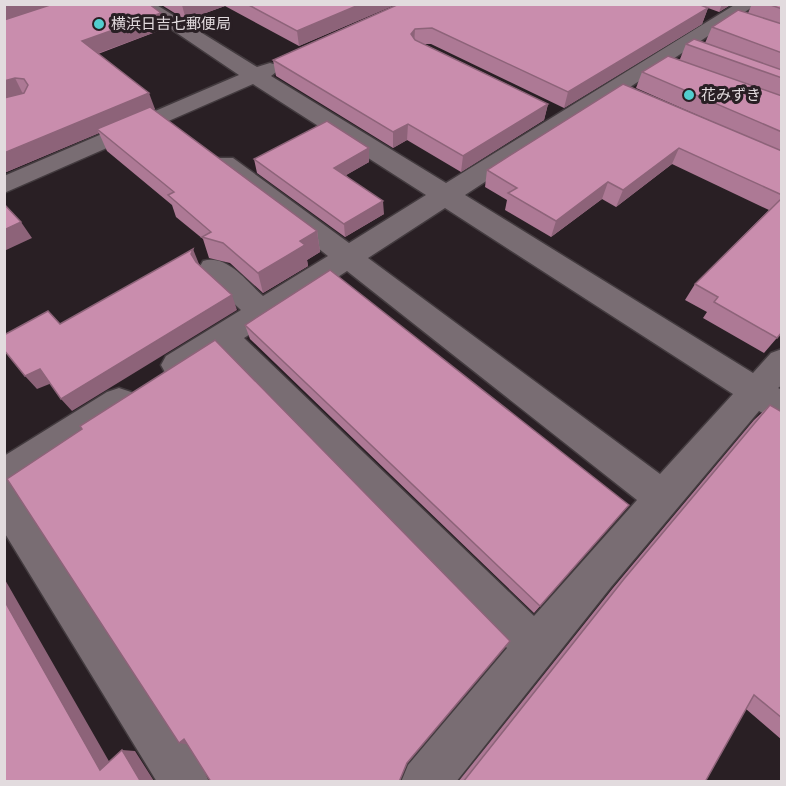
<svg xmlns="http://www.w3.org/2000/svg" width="786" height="786" font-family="'PT Sans','Noto Sans JP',sans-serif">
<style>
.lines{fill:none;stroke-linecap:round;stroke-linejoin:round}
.minor-casing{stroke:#433b3f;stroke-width:3}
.minor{fill:#796d73;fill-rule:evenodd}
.wall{fill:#ad7995}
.shaded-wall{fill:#8d6379}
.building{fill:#c98dad;stroke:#8d6379;stroke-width:1.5}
.poi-dot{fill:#52cdce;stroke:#291f24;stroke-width:2}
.labels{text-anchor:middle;stroke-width:6;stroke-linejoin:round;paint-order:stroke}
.far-poi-label{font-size:15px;fill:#e2dbde;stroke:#291f24;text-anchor:start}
</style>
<rect width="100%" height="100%" fill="#291f24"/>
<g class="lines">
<defs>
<path id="minor" d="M134 4H155L257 67 270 63 277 65 280 69 271 76 446 183 736 4H757L465 195 753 373 771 353 782 349V385L778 388 782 390V422L759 411 611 587 456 782H401L408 765 507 648 221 353C203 364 187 381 166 374L161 365 166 356 241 310 203 275 199 268 203 261C227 254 246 281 263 296L328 256 217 168 213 163 217 158H233L349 243 426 195 253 84 4 193V176L239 75ZM445 208 733 394 660 474 368 258ZM347 271 637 500 534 616 244 338Z
M119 388 131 392 136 402 131 412 18 487 202 765 209 782H157L4 532V456L107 392Z"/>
</defs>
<use href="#minor" class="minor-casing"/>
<use href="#minor" class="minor"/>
</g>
<path class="wall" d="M4 4 161 13 166 28 98 54 155 109 153 110 317 231 320 252 307 260 308 266 263 293 230 263 209 258 203 239 176 217 172 205 107 151 99 133 4 173Z
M160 4H397L299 46 225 6 186 20Z
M399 4H732L719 12 708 8 702 24 564 108 431 44H424L548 104 544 120 461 172 407 140 393 148 276 76 273 60Z
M752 4H782V332L764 353 703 318 707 312 685 300 695 284 769 210 672 164 616 207 602 199 551 237 505 210 507 200 485 187 487 170 720 125 636 88 642 72 680 59 686 44 705 43 712 27 748 13Z
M254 159 369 162 346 175 384 214 345 237 257 173Z
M245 325 629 505 534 613 250 339Z
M770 405 782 412V740L746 709 705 782H458L613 588 754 420Z"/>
<path class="shaded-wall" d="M5 4H55L4 23Z
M184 4H225V6L186 20 182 5Z
M361 4H397L299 46 297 31Z
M722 4H732L719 12Z
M708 8 702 24 564 108 568 92Z
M161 13 166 28 88 57 82 41Z
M415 29 414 45 411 34Z
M15 78 23 94 4 101V81Z
M149 93 155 109 101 132 97 129 99 133 4 173V153Z
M548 104 544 120 461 172 463 156Z
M408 124 407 140 393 148V132Z
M369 148V162L336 181 334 168Z
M679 148 672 164 616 207 623 190Z
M608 182 602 199 551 237 556 221Z
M383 201 384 214 345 237 344 224Z
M21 222 32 238 4 251V230Z
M317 231 320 252 307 260 308 266 263 293 258 273 300 241Z
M193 249 199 264 197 269 191 254Z
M232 295 237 310 72 411 61 399Z
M40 369 52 383 37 389 25 376Z
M4 578 114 770H100L4 600Z
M184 739 191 745 179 743Z
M122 750 135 751 154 781 141 782Z"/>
<path class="building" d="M53 4H149L161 13 82 41 149 93 4 153V98L24 93 28 85 24 79 15 78 4 81V20Z
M247 4H361L297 31Z
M399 4H698L708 8 568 92 432 28 415 29 411 34 415 40 548 104 463 156 408 124 393 132 273 60Z
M768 4H782V9Z
M738 10 782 24V53L712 27Z
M694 39 782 70V78L686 44Z
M668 56 782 96V132L642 72Z
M623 84 782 151V195L679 148 623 190 608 182 556 221 508 193 517 188 487 170Z
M150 107 317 231 300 241 305 245 258 273 223 243 202 237 211 232 168 195 174 192 97 129Z
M327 121 369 148 334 168 383 201 344 224 254 159Z
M782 198V332L777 338 714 302 718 297 695 284Z
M4 204 21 222 4 230Z
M193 249 191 254 196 262 232 295 61 399 40 369 25 376 4 350V335L48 311 60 324Z
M330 270 629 505 540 606 245 325Z
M215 340 510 641 407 763 399 782H211L184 739 179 743 7 479 82 429 80 426Z
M770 405 782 412V718L754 695 705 782H463L624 579Z
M4 600 100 770 122 750 141 782H4Z"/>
<g class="poi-dot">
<circle cx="99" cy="24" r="6"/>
<circle cx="689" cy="95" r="6"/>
</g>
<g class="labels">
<g class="far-poi-label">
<text x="111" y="29">横浜日吉七郵便局</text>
<text x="701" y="100">花みずき</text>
</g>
</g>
<rect width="786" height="786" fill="none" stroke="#e2dbde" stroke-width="12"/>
</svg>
